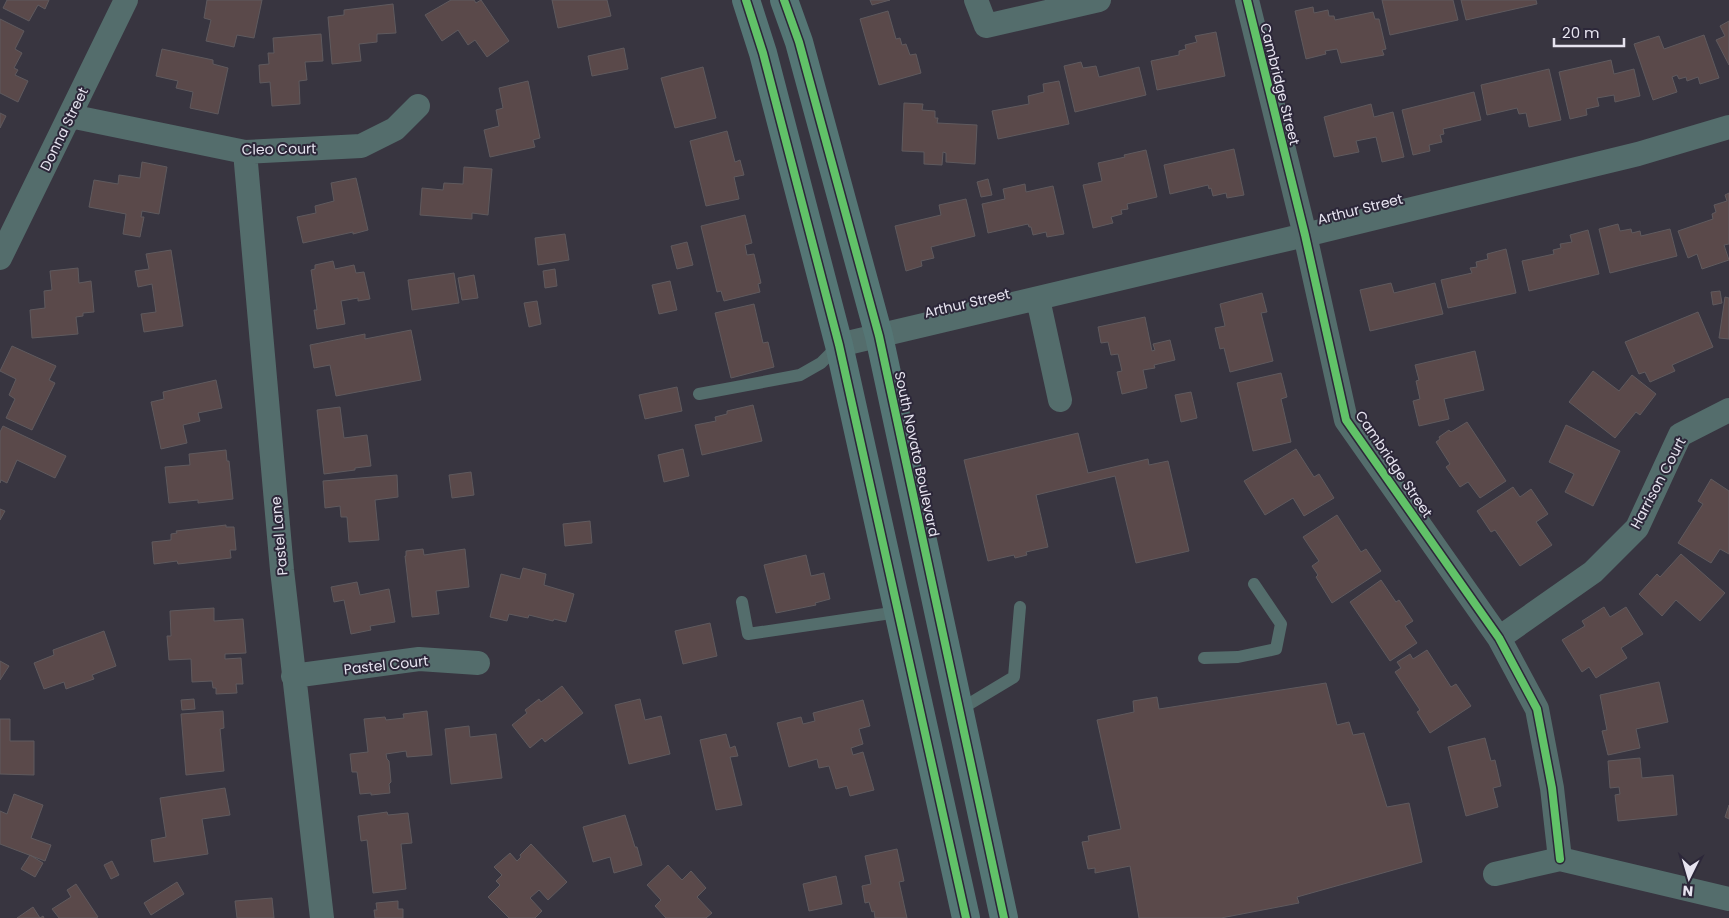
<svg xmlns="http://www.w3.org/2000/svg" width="1729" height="918" font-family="Poppins,sans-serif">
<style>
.building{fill:#5a494a;stroke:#5f5a5e}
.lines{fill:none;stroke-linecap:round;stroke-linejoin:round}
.lane{stroke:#546d6c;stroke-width:12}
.street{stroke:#546d6c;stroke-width:24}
.secondary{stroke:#557675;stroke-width:28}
.cycleway-casing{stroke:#2c2739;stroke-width:11}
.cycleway{stroke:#61c268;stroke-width:8}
.labels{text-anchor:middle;stroke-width:4;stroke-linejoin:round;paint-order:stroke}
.street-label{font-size:14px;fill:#e6e3ef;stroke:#2c2739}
</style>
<rect width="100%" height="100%" fill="#383540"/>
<path class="building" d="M7 0H49L45 9 38 5 29 21 3 8Z
M207 0H262L254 38 237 35 234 47 206 41 211 20 204 18Z
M451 0H474L476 3 481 0 509 41 487 57 475 40 468 45 458 30 442 41 425 15Z
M552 0H607L611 16 558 28Z
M870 0H890L872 5Z
M1382 0H1453L1458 20 1390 35Z
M1461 0H1536L1537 4 1466 20Z
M393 4 396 33 377 34V42L359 44 361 61 332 64 328 17 344 15V10Z
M1313 7 1314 13 1328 10 1329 16H1334L1335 20 1373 12 1375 19H1379L1386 49 1382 50 1384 55 1341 63 1337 49 1325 51 1326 54 1306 59 1295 11Z
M888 11 896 39 900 38 902 45 906 44 910 55 916 54 921 73 879 85 860 19Z
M0 19 24 31 15 49 22 53 14 68 18 70 15 75 28 81 18 102 0 93Z
M1729 21V65L1716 40 1725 36 1720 26Z
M1216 32 1225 76 1157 90 1151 61 1179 55V51L1186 49 1185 45 1197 42 1195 36Z
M321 34 323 61 305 62 307 80 299 81 300 104 272 106 270 82 260 83 259 65 269 64 268 53H274L273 38Z
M1704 35 1719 78 1700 84 1698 77 1687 81 1686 77 1679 79 1677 75 1672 77 1677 92 1653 100 1634 44 1659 36 1664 49Z
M624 48 628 69 592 76 588 56Z
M162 49 213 60V64L228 68 218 114 190 108 193 92 176 88 178 81 156 76Z
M1611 60 1614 74 1634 69 1640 96 1615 102 1614 95 1597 98 1599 106 1586 109 1587 115 1570 119 1559 72Z
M1081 62 1083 68 1096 66 1099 77 1139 67 1146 95 1075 112 1064 66Z
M703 67 716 118 675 128 661 78Z
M1549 69 1561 120 1529 127 1526 113 1519 114 1517 108 1487 115 1481 85Z
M528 81 540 138 533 140 535 147 490 157 484 130 499 126 496 110 503 108 499 88Z
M1059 81 1069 124 998 139 992 111 1029 104 1028 96 1044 92 1043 84Z
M1474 92 1481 120 1443 129 1444 134 1440 135 1442 142 1429 145 1430 151 1413 155 1402 110Z
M904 103 923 104 922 110 935 111V118H938L937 123 977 125 975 164 946 162V153L943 152 942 165 924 164V152L902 151Z
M1371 104 1374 117 1393 112 1404 157 1382 162 1376 137 1356 141 1359 152 1334 157 1324 117Z
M0 113 6 116 0 128Z
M727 131 735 162 740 160 744 175 734 177 739 199 706 206 690 141Z
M1234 149 1244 195 1227 198 1226 193 1213 196 1211 188 1209 189 1208 185 1170 194 1164 165Z
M1146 150 1157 197 1127 204 1128 209 1121 210 1122 214 1111 217 1113 223 1093 228 1083 185 1102 181 1098 163 1125 157 1124 155Z
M142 162 167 167 159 214 142 211 141 217H144L140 237 123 234 126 214 89 207 94 180 118 184 119 175 140 178Z
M464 167 492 169 488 215 472 213V219L420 215 422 188 443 190 444 183 463 184Z
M356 178 368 230 353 234V232L303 243 297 217 316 213 315 206 334 201 331 183Z
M988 179 992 195 981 197 977 182Z
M1025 184 1026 192 1053 186 1064 234 1047 237 1046 232 1033 235 1031 227H1029L1028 224 988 233 982 204 1005 199 1003 189Z
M1729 193V244L1724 245 1729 260 1702 269 1697 254 1688 258 1678 231 1713 219 1712 214 1716 212 1714 205 1727 201 1725 195Z
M966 199 975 236 931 247 934 258 921 261 922 266 906 271 895 226 941 215 939 205Z
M745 215 752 243 745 245 747 255 754 254 761 283 758 284 760 292 724 301 721 291 717 292 701 226Z
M1618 224 1620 231 1631 229 1632 233 1640 231 1641 236 1670 229 1677 256 1610 273 1599 229Z
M1588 230 1599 274 1529 291 1522 261 1554 254 1553 250 1561 248 1560 244 1572 242 1570 235Z
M565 234 569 260 538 265 535 238Z
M687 242 693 265 677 269 671 246Z
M1506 249 1516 293 1448 308 1441 280 1472 273 1470 268 1477 267 1476 262 1488 259 1487 254Z
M171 250 183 326 144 332 141 314 156 312 152 284 138 287 135 271 149 269 146 254Z
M333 261 335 269 354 265 356 273 364 272 370 299 358 301V298L341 301 345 324 317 329 314 310H317L311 270 315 269V265Z
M78 268 79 283 91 281 94 312 83 313V316L76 317 78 334 32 338 30 310 45 308 44 291 52 290 50 271Z
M555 269 557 286 545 288 543 271Z
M454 273 459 303 412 310 408 280Z
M474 275 478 298 462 300 458 278Z
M670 281 677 310 659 314 652 285Z
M1391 283 1394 293 1435 283 1443 314 1370 331 1360 290Z
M1720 291 1722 303 1713 305 1711 292Z
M1262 293 1267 312 1261 313 1273 361 1230 372 1224 348 1220 349 1215 328 1225 326 1220 304Z
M1725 297 1729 298V339L1719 338Z
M537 301 541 324 529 327 524 303Z
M754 304 763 343 768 342 774 367 731 378 715 313Z
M1698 312 1713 347 1672 365 1675 371 1650 382 1645 372 1639 374 1625 342Z
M1145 317 1152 351 1155 350 1153 344 1170 340 1175 360 1154 365 1155 368 1143 370 1147 388 1122 394 1117 372 1122 371 1118 354 1111 355 1108 342 1101 343 1098 327Z
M411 330 421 380 336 396 330 365 314 368 310 345 365 334V339Z
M12 346 56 366 49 380 55 383 32 430 6 418 15 399 9 395 16 379 0 371Z
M1475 351 1484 390 1444 399 1449 419 1419 426 1413 401 1420 399 1416 381 1419 380 1415 365Z
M1593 371 1619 391 1632 375 1656 394 1640 415 1636 412 1615 438 1569 402Z
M1281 373 1287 397 1281 399 1291 442 1253 451 1237 383Z
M216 380 222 408 198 413 200 421 183 425 187 443 161 449 151 402 164 399 163 392Z
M677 387 682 411 645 419 639 395Z
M1191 392 1197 418 1181 422 1175 395Z
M753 405 762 441 702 455 695 425 716 421 715 417 727 414V411Z
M340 407 344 438 367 435 371 466 355 468V470L324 474 317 410Z
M1467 422 1506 481 1480 498 1468 482 1460 487 1446 467 1450 464 1436 442 1440 439 1439 437 1449 430 1451 432Z
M1566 425 1620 451 1593 506 1565 492 1574 474 1549 462Z
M3 426 66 456 55 478 17 460 7 483 1 480 0 483V432Z
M1078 433 1088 473 1148 459 1149 465 1168 461 1189 551 1136 563 1115 476 1036 495 1048 547 1026 552 1027 555 1015 558 1014 555 988 561 964 460Z
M683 449 689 476 664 482 658 455Z
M1296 449 1314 477 1319 474 1334 498 1304 516 1293 498 1265 515 1244 481Z
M226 450 227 461H229L233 499 198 503V500L169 503 165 467 190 465 189 454Z
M471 472 474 495 452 498 449 475Z
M397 475 398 497 375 500 379 540 349 542 347 517H341L340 506 325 508 323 481Z
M1711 479 1729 491V554L1720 549 1711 563 1678 543 1703 504 1698 501Z
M1513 487 1520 497 1531 489 1548 514 1536 522 1552 545 1520 566 1495 530 1491 532 1477 511Z
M0 509 5 511 0 520Z
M1337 515 1361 552 1366 549 1381 571 1332 603 1316 577 1318 575 1312 566 1319 561 1303 537Z
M590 521 592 543 565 546 563 524Z
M226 525V527H234L236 550H230L231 558 178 564 177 561 154 564 152 542 171 540V534L177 533 176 531Z
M423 549 424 555 465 549 469 587 436 591 439 614 412 617 405 556H406V551Z
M1681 554 1725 593 1700 621 1676 600 1662 616 1639 594 1657 574 1660 577Z
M806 555 811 576 824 573 830 599 815 603 816 605 776 613 764 565Z
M523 568 546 574 544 585 574 594 566 622 554 619 553 621 529 615 528 618 509 614 507 621 490 617 501 574 520 579Z
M1381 580 1396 602 1399 600 1413 621 1405 626 1417 643 1390 661 1350 602Z
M357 582 360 595 389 589 395 622 370 626 371 630 351 634 344 600 334 602 331 587Z
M1604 607 1610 617 1626 607 1643 634 1621 648 1627 658 1596 678 1589 667 1582 672 1562 640 1585 626 1582 621Z
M214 608V621L243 619 246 653 225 654V659L241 658 243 684H236L237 693 216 694V688H213L212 681 192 682 191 659 169 660 167 636H171L170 611Z
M710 623 717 656 683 664 675 631Z
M104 631 116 666 92 675 94 679 66 689 64 682 44 689 34 663 54 655 53 650Z
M1427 650 1451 687 1456 684 1471 706 1430 733 1417 712 1420 710 1395 672 1401 668 1397 662 1410 654 1413 659Z
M0 661 9 666 0 680Z
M1659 682 1668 722 1636 729 1640 748 1608 755 1602 731 1607 730 1600 695Z
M1326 683 1337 725 1349 722 1353 735 1364 733 1387 807 1409 803 1422 862 1297 897 1299 903 1221 918H1139L1130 866 1095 873V868L1088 869 1082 842 1089 841 1088 836 1121 829 1097 720 1134 712 1133 701 1157 697 1159 709Z
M562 686 583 713 545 742 542 738 530 748 512 725 527 713 525 710 539 699 541 702Z
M194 699 195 709 182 710 181 700Z
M640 699 645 720 661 716 670 754 629 764 615 705Z
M863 700 870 726 859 729 863 744 851 748 853 755 863 752 874 790 850 796 847 786 836 789 829 766 819 768 817 759 789 767 777 723 801 717 803 724 815 721 813 713Z
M223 711 224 728 220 729 224 771 186 775 181 714Z
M427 711 432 755 407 757 406 751 386 754 387 759 389 761 391 782 389 784 390 793 371 795V793L360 794 357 772H352L350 754 368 752 364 719 385 717 386 720 404 718 403 714Z
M0 719H10V741H34V775L0 774Z
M469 726 470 737 496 734 502 778 451 784 445 729Z
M726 734 730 748 735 746 738 756 730 757 742 805 716 810 700 740Z
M1485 738 1491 761 1495 760 1501 786 1493 788 1498 807 1466 816 1448 747Z
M1640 758 1642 778 1673 775 1677 815 1618 821 1615 795 1620 794 1619 787 1610 788 1608 761Z
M225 788 230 815 202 819 208 854 154 862 151 840 166 837 160 798Z
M14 794 43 805 31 838 51 845 45 861 0 844V811L7 814Z
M1729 805V819L1725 817Z
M387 812 388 815 408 813 412 843 401 844 406 889 373 893 367 840 361 841 358 816Z
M625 815 635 847H637L642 865 614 873 610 857 593 862 583 827Z
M531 844 567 882 548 900 539 890 530 898 542 911 535 918H509L488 897 500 885 496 881 502 875 494 867 510 853 517 861 521 857 520 855Z
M897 849 904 881 899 882 907 918H875L874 911 872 912 869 902 865 903 862 886 871 884 865 856Z
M30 855 43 863 35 877 21 869Z
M112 861 119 875 111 879 104 865Z
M668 865 682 880 691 871 706 888 697 897 712 913 706 918H666L655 906 661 900 647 885Z
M836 876 842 904 809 911 803 884Z
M177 882 184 894 151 915 144 903Z
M76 884 98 917 96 918H59L52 909 71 897 67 890Z
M272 898 274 918H237L235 901Z
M398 901V909H403V918H375L374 910H377L376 903Z
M33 907 40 918 43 916 44 918H17Z"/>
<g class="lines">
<path class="lane" d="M699 394 800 375 821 363 839 345
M742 602 748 634 898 612
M1204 658 1238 657 1276 649 1281 624 1254 584
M959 710 1014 677 1020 607"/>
<path class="street" d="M976 0 986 26 1099 0
M1247 0 1305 235 1346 420 1499 638 1537 709 1552 788 1560 859
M70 116 245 152 361 146 395 129 418 106
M245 152 282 570 322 918
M0 258 126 0
M1038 299 1060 400
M839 345 1305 235 1638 154 1729 127
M1499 638 1593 572 1637 528 1680 435 1729 410
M293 676 419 659 478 663
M1495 874 1560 859 1729 899"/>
<path class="secondary" d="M746 0 763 53 839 345 966 918
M784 0 799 42 879 336 1004 918"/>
<defs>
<path id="cycleway" d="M746 0 763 53 839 345 966 918
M784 0 799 42 879 336 1004 918
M1247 0 1305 235 1346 420 1499 638 1537 709 1552 788 1560 859"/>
</defs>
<use href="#cycleway" class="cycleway-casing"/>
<use href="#cycleway" class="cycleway"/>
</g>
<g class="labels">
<g class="street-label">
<text transform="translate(1280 84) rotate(76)" y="5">Cambridge Street</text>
<text transform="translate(64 129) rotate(-64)" y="5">Donna Street</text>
<text transform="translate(279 149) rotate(-1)" y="5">Cleo Court</text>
<text transform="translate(1360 209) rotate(-14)" y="5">Arthur Street</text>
<text transform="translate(967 303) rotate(-13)" y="5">Arthur Street</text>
<text transform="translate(917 454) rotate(78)" y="5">South Novato Boulevard</text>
<text transform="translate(1394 464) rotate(56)" y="5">Cambridge Street</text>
<text transform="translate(1658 483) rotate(-62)" y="5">Harrison Court</text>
<text transform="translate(279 536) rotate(-95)" y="5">Pastel Lane</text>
<text transform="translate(386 665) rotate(-6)" y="5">Pastel Court</text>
</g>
</g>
<g transform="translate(1689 878) rotate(185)" stroke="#2c2739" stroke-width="4" paint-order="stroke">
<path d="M0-4L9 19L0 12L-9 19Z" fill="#e6e3ef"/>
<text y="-8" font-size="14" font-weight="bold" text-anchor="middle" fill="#e6e3ef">N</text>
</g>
<path d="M1554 38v8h70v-8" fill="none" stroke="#e6e3ef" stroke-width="2.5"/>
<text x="1562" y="38" font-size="15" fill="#e6e3ef" stroke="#2c2739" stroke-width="4" paint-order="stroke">20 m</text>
</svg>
